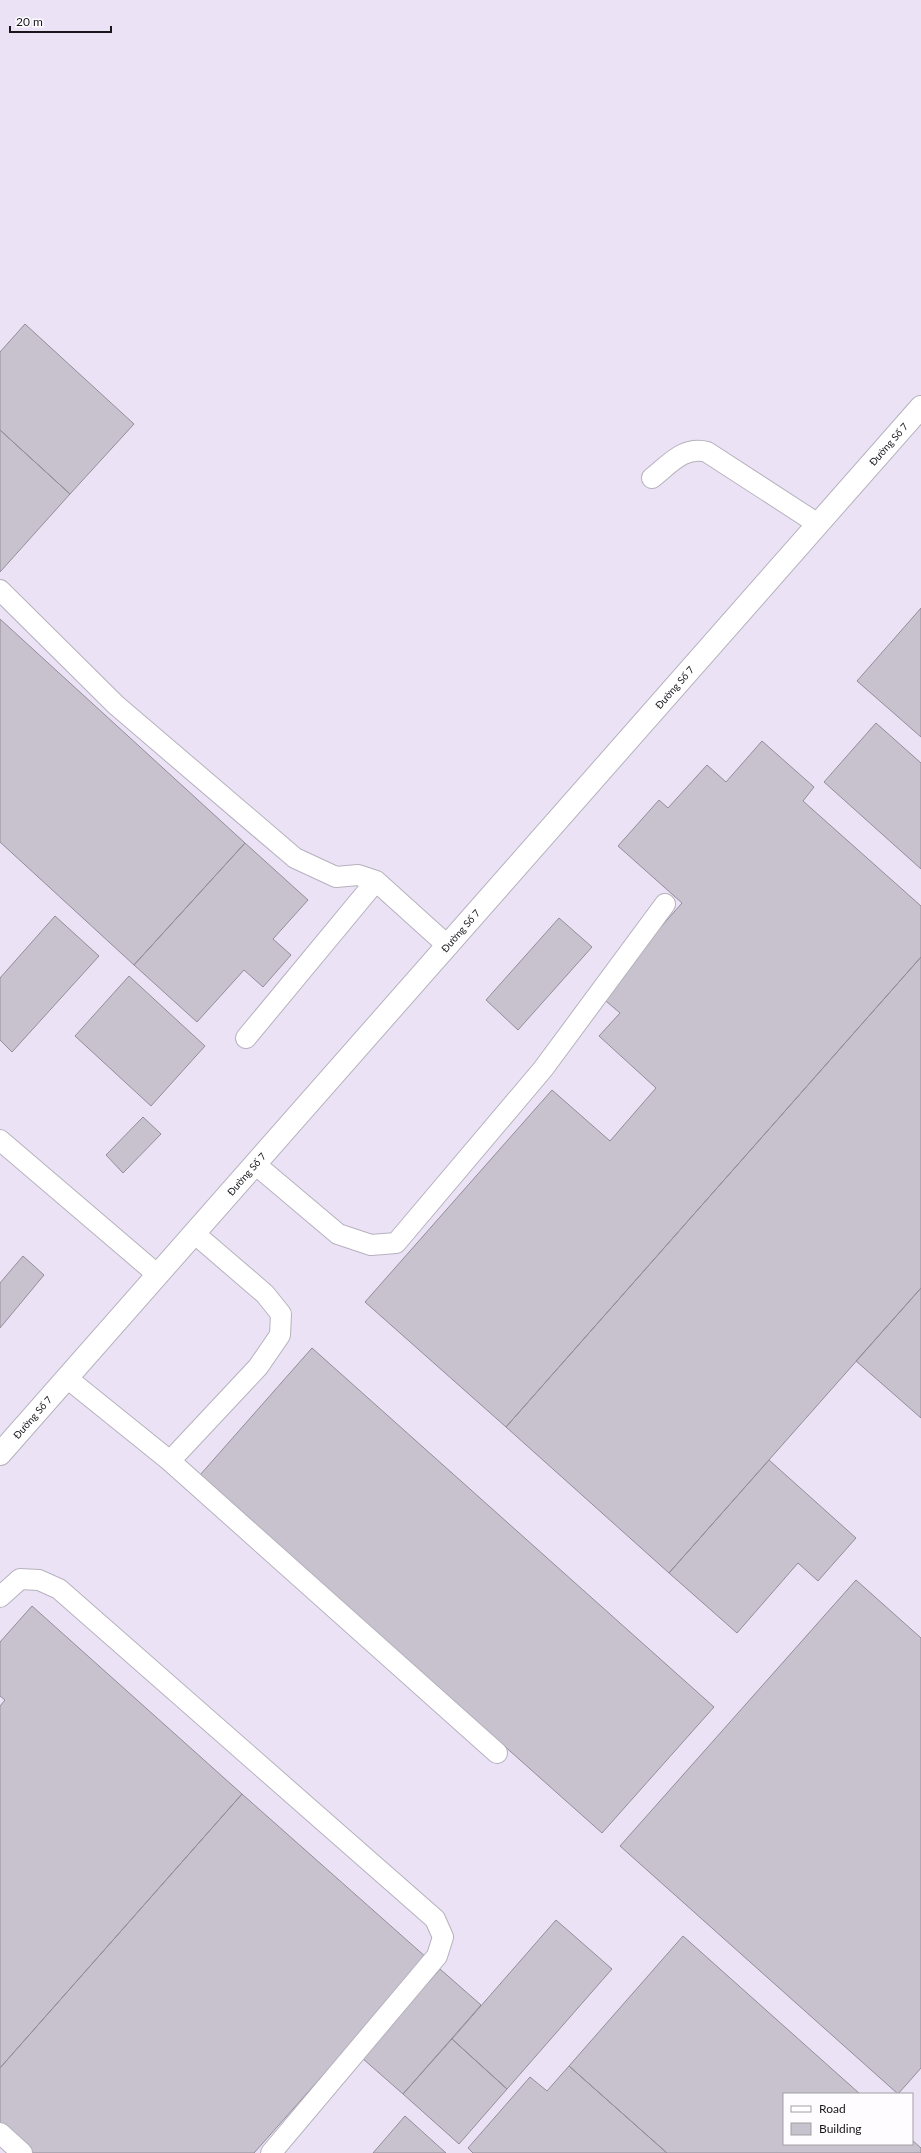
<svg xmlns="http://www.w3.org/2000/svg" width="921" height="2153" font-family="Lato,sans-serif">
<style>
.built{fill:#ebe2f6;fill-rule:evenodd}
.building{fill:#c8c2cf;stroke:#928d99}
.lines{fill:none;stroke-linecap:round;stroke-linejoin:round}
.lane-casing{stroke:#b6b1bd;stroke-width:22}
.street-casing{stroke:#b6b1bd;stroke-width:24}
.lane{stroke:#fff;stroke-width:20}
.street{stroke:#fff;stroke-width:22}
.labels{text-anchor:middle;stroke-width:3.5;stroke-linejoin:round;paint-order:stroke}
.street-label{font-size:10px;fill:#18161b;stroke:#fefcff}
</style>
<rect width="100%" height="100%" fill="#f3edfa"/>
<path class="built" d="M0 0H921V2153H0ZM784 2094H912V2144H784Z"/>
<path class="building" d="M25 324 134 424 70 494 0 430V352Z
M0 430 70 494 0 572Z
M921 608V737L857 681Z
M0 619 245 843 134 965 0 842Z
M876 723 921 763V869L824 782Z
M762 741 814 787 803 801 921 906V957L506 1427 365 1302 552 1090 610 1141 656 1088 599 1036 620 1013 600 996 682 903 618 846 659 800 668 808 707 765 726 782Z
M245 843 308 900 273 939 291 955 263 987 244 970 197 1022 134 965Z
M55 916 99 956 12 1052 0 1040V978Z
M559 918 592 947 518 1030 486 1000Z
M921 957V1288L669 1573 506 1427Z
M129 976 205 1046 151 1106 75 1036Z
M143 1117 161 1134 123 1173 106 1155Z
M23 1256 44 1275 0 1328V1283Z
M921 1288V1418L856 1361Z
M312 1348 714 1707 602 1833 200 1475Z
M769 1460 856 1538 818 1581 798 1563 737 1633 669 1573Z
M856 1580 921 1638V2068L898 2094 620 1846Z
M32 1606 242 1794 0 2068V1706L5 1700 0 1696V1642Z
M242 1794 427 1958 254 2153H32L0 2124V2068Z
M556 1920 612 1969 507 2089 452 2039Z
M683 1936 860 2094H784V2144H912V2140L921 2148V2153H667L569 2066Z
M440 1969 481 2005 403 2094 362 2058Z
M452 2039 507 2089 459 2144 403 2094Z
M569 2066 667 2153H473L468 2148 530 2077 547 2091Z
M405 2116 446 2153H373Z"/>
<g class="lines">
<defs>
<path id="lane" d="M652 478C670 464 683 446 707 452L818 524
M0 590 116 705 295 858 336 877 358 875 376 881 448 946
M246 1038 376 881
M0 1140 158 1275
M255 1164 338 1234 371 1245 396 1243 543 1069 665 904
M67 1378 170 1461 258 1367 280 1335 281 1314 265 1294 194 1233
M170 1461 497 1753
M0 1597 20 1579 39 1580 59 1589 435 1919 443 1937 437 1956 271 2153
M0 2133 22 2153"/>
<g id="street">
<path id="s1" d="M0 1454 921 407"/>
</g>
</defs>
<use href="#lane" class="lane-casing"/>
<use href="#street" class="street-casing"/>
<use href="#lane" class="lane"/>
<use href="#street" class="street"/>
</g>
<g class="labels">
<g class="street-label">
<text dy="4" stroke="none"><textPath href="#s1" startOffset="1345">Đường Số 7</textPath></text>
<text dy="4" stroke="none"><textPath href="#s1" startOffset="1021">Đường Số 7</textPath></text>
<text dy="4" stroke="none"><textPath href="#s1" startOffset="697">Đường Số 7</textPath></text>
<text dy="4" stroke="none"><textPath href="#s1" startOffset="373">Đường Số 7</textPath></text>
<text dy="4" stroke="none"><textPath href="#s1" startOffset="49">Đường Số 7</textPath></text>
</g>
</g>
<rect x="783" y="2093" width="130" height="52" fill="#fefcff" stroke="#a2a0a4"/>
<rect x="791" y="2106" width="20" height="6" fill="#ffffff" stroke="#a2a0a4"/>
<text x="819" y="2113" font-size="12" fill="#18161b">Road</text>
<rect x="791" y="2123" width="20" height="12" fill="#c8c2cf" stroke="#a2a0a4"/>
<text x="819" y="2133" font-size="12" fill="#18161b">Building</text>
<path d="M10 26v6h101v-6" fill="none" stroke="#18161b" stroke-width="2"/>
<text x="16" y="26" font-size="12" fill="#18161b" stroke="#fefcff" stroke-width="3" paint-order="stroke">20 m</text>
</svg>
